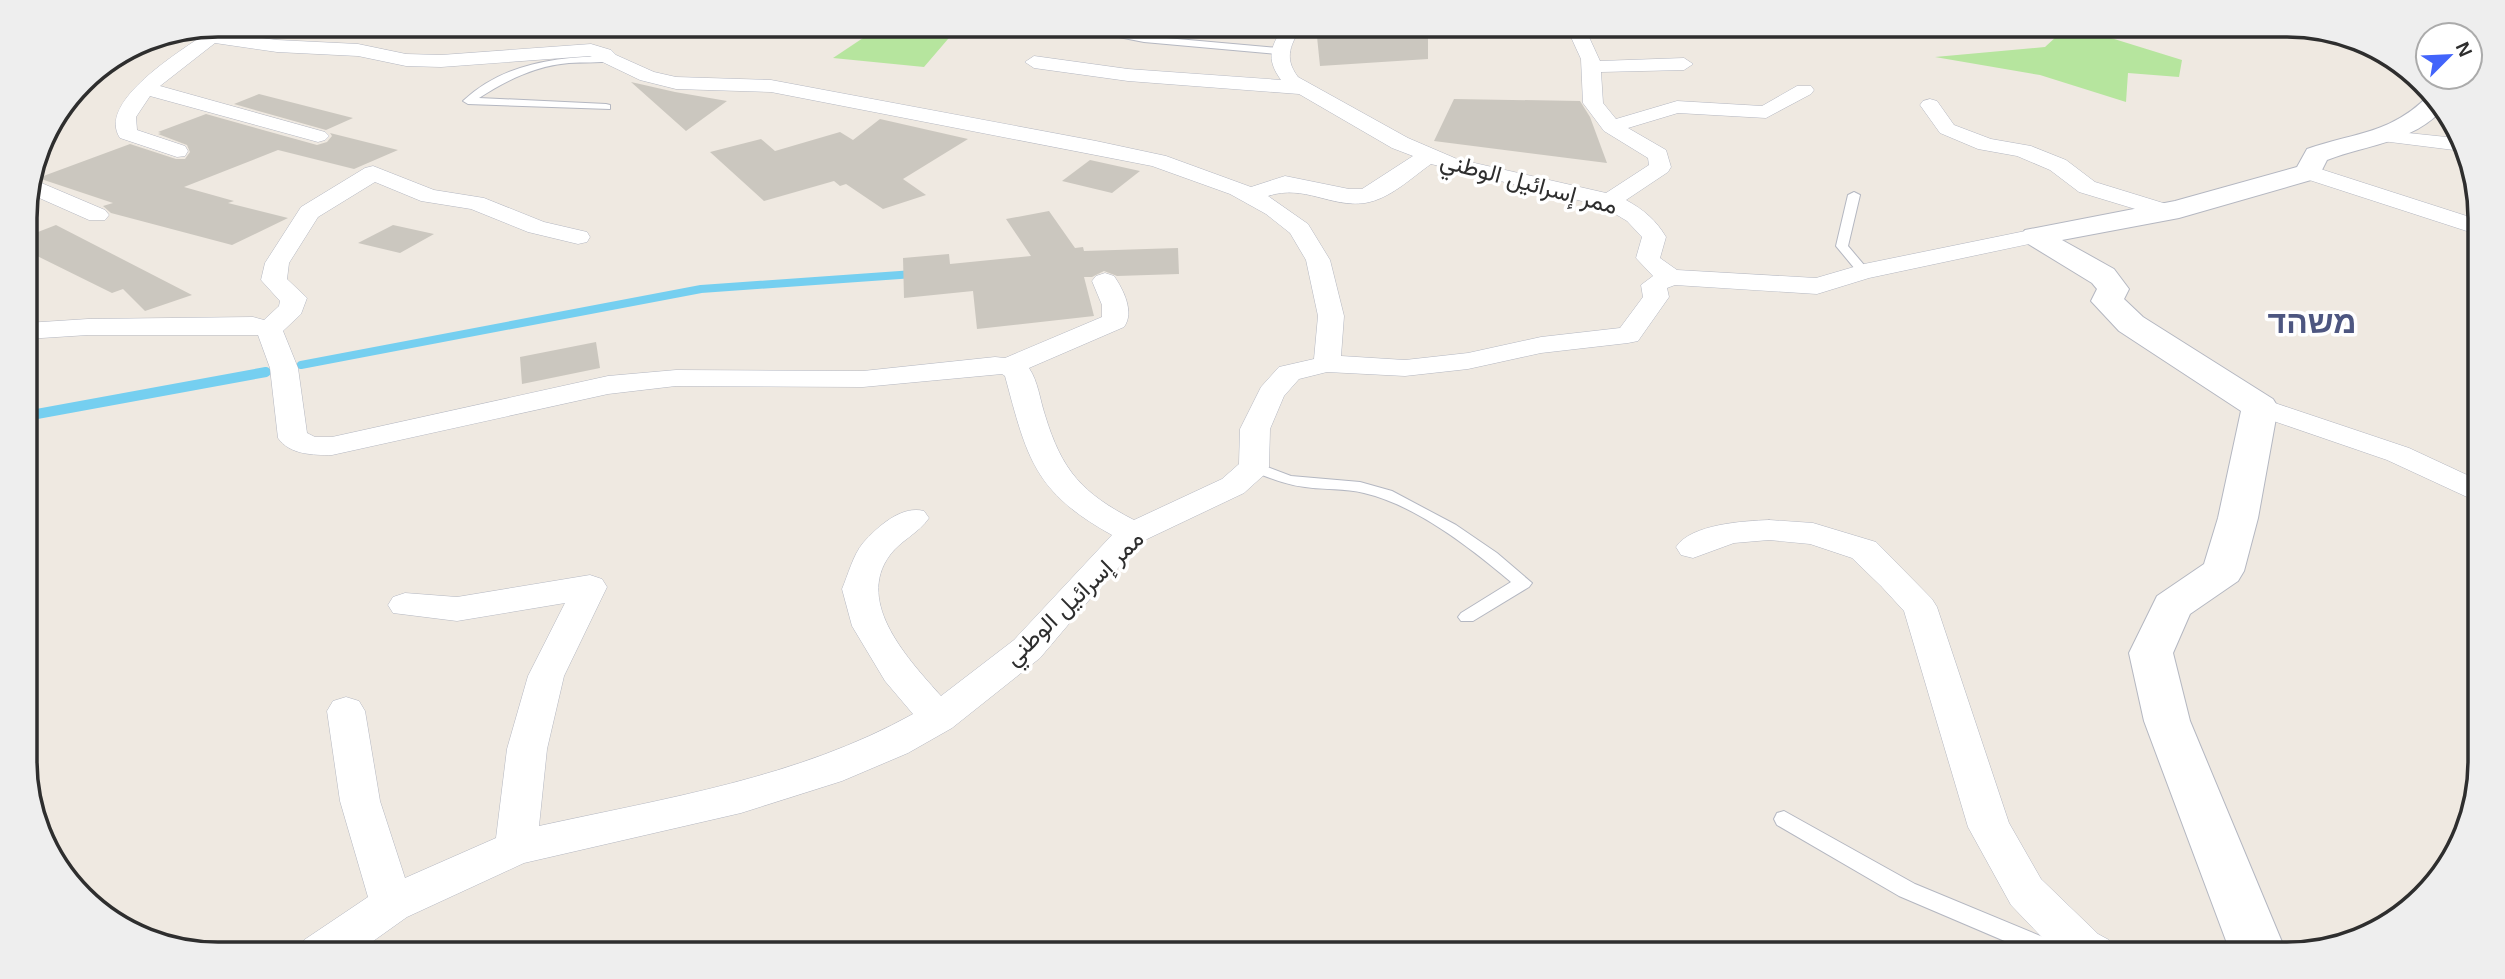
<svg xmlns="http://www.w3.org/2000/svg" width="2505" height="979" font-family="Helvetica,Vazirmatn,Heebo,sans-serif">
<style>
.green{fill:#b6e59e}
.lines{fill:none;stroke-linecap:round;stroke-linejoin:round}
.stream-far1{stroke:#75cff0;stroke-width:8}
.stream{stroke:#75cff0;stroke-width:10}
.building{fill:#cbc7bf}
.service-casing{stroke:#b4b7c1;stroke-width:2}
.minor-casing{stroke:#b4b7c1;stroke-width:1}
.tertiary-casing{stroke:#b4b7c1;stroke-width:2}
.service{fill:#fff;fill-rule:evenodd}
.minor{fill:#fff;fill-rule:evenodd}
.tertiary{fill:#fff;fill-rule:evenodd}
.labels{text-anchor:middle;stroke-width:7;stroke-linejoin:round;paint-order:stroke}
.street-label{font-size:24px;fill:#2e2e2e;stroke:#fff}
.district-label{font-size:32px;font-weight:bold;fill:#4d5680;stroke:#fff}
.rim{fill:none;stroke:#2e2e2e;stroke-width:3.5}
</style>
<rect width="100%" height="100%" fill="#efe9e1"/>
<path class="green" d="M840 25H960L924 67 833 58 875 30Z
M2069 25 2182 60 2179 77 2128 73 2126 102 2040 75 1935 57 2045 47Z"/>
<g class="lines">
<path class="stream-far1" d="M301 365 701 289 914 274"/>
<path class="stream" d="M26 416 266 372"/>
</g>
<path class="building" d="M1326 24 1360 26 1359 31 1428 34V59L1320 66 1316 27 1325 28Z
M631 82 675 92 727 101 686 131Z
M259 94 353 118 326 130 234 104Z
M1454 99 1580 101 1590 117 1607 163 1434 141Z
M206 114 317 145 327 142 332 136 330 133 398 150 354 169 278 150 184 187 234 201 228 203 288 218 232 245 111 213 103 206 113 203 38 178 130 144 176 159H185L190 152 187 145 158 134 161 133 158 132Z
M880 119 968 139 903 179 926 195 883 209 846 184 840 186 834 181 764 201 710 152 761 139 775 151 840 132 853 140Z
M1090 160 1140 171 1112 193 1062 181Z
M1049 211 1075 248 1083 247 1084 251 1178 248 1179 274 1117 276 1104 271 1092 277H1084L1094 316 977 329 973 291 904 298 903 258 949 254 950 264 1031 256 1006 219Z
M56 225 192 295 145 311 123 289 112 293 25 250V237Z
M393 225 434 234 400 253 358 243Z
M596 342 600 368 522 384 520 357Z"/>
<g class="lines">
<defs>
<path id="service" d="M1053 24H1075L1144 36 1278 48 1283 51 1278 54 1144 42Z
M609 56 612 57V61C598 63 583 62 569 63 535 66 507 80 479 98L606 104 610 105V109L468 104 463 101C503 63 557 57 609 56Z
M1854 192 1860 195 1848 246 1870 272 1864 276 1860 275 1836 246 1848 195Z
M1254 462 1291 476 1360 482 1392 491 1456 525 1497 553 1532 583 1529 587 1473 621H1461L1458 617 1461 613 1511 582C1472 549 1416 505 1364 493 1345 488 1325 490 1305 487 1285 485 1268 477 1249 470L1246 467 1249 464Z
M1784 811 1915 884 2067 947 2070 954H2035L1899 896 1777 825 1774 819 1777 813Z"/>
<path id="minor" d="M1285 24H1303C1291 44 1283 57 1298 77L1408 138 1457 159 1606 193 1649 165 1648 158 1604 131 1583 103 1581 59 1565 24H1583L1600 61 1684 58 1693 64 1684 70 1601 72 1603 103 1616 119 1677 101 1762 106 1797 86H1811L1814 90 1811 94 1766 118 1678 113 1628 128 1666 150 1671 167 1668 172 1626 200C1644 210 1656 220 1666 237L1660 258 1677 270 1816 278 1864 264 2035 229 2043 231 2047 236 2043 241 1869 278 1817 294 1675 285 1667 288 1669 297 1638 341 1628 343 1541 353 1468 369 1405 376 1327 372 1299 379 1284 396 1270 429 1269 467 1265 474 1244 493 1145 540 1101 586 1040 658 952 728 908 753 842 781 741 813 524 863 407 917 355 954H298L304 940 368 897 340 801 327 711 333 701 346 697 359 701 365 711 380 801 405 878 496 838 507 749 528 676 565 603 457 621 393 613 388 605 393 597 405 593 457 597 590 575 602 579 607 587 564 676 547 749 539 826C666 798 798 778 913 714L885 681 852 626 842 589C848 575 853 555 863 543 878 526 902 505 924 511L929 518C919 533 900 541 890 555 854 603 910 661 941 696L1014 640 1112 535C1034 492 1027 458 1005 376L1002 374 863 387 676 386 608 394 332 455C313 455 290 455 278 438L270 368 258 335H88L26 339V323L88 319 253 317 264 320 279 306 280 301 261 280 265 263 301 207 365 168 373 166 434 190 484 198 544 222 587 232 590 237 587 242 578 244 528 232 471 209 421 201 375 182 318 217 289 263 287 279 307 298 301 314 283 331 298 368 307 433 315 437H332L608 376 676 370 863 371 995 357 1005 358 1102 317V305L1092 281 1096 276 1105 273 1114 276C1123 289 1135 312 1124 327L1029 368C1038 381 1040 400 1045 415 1062 471 1082 493 1134 520L1222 479 1239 464 1240 429 1261 387 1279 367 1314 359 1318 316 1306 260 1290 233 1266 214 1230 194 1152 166 771 92 676 89 640 80 590 56 441 67 406 66 358 56 277 52 215 43 160 86 325 132 329 136 325 140 318 142 150 96 136 117 137 130 185 146 188 151 185 156 177 157 120 138C97 104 173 56 196 40L172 34 196 29 277 40 358 44 406 54 441 55 591 44 611 50 616 55 654 72 676 77 771 80 1096 141 1166 156 1251 187 1285 176 1349 189H1362L1413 156 1392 148 1299 94 1128 81 1034 68 1025 62 1034 56 1128 69 1281 80C1265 58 1271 46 1285 24ZM1431 164 1602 206 1627 221 1642 237 1636 258 1653 276 1641 285 1643 297 1620 328 1541 337 1468 353 1405 360 1341 356 1344 316 1330 260 1308 224 1268 196C1305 184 1330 208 1365 203 1390 199 1411 178 1431 164Z
M1930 99 1937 101 1954 125 1991 139 2031 146 2066 160 2095 182 2173 206 2177 211 2173 216 2165 218 2079 192 2050 170 2017 156 1978 149 1940 133 1920 105 1923 101Z
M2389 131 2456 138 2462 151 2382 141 2378 137 2382 133Z
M2308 165 2479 220V235L2300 177 2297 172 2300 167Z
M32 179 105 210 109 215 105 220H89L28 193Z
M2260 398 2409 448 2480 481V503L2387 460 2250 413 2245 407 2250 401Z
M1769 520 1813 523 1876 542 1932 599 1937 607 2009 823 2041 879 2098 934 2109 940 2116 954H2058L2011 905 1968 827 1904 611 1881 586 1852 558 1810 544 1769 540 1734 543 1693 558 1681 555 1676 547C1691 524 1744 521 1769 520Z"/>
<path id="tertiary" d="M2430 94 2440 100 2444 108C2412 143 2369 144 2327 160L2318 178 2179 218 2062 240 2114 269 2129 289 2124 299 2143 317 2273 399 2278 407 2258 518 2244 571 2238 581 2190 614 2173 653 2190 721 2287 954H2231L2144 721 2129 653 2157 596 2204 564 2218 518 2241 411 2119 331 2091 301 2097 289 2092 283 2025 242 2020 236 2025 230 2175 201 2297 167 2307 149C2356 132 2392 134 2430 94Z"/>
</defs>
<use href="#service" class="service-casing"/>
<use href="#minor" class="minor-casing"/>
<use href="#tertiary" class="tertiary-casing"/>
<use href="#service" class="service"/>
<use href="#minor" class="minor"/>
<use href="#tertiary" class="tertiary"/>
</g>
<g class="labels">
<g class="street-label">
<text transform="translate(1529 183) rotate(15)" y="8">ممر إسرائيل الوطني</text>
<text transform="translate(1074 598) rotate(-44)" y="8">ممر إسرائيل الوطني</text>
</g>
<g class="district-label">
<text x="2312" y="333">משהד</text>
</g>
</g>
<path d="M0 0H2505V979H0ZM218 37H2287A181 181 0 0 1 2468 218V761A181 181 0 0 1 2287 942H218A181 181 0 0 1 37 761V218A181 181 0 0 1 218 37Z" fill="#eee" fill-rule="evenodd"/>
<path class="rim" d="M218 37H2287A181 181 0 0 1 2468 218V761A181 181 0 0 1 2287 942H218A181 181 0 0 1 37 761V218A181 181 0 0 1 218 37Z"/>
<g transform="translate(2449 56) rotate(66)"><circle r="33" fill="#ffffff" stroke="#ababab" stroke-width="2"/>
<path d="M0-5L12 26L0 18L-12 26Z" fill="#4264fb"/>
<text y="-10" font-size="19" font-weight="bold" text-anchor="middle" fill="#2e2e2e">N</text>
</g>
</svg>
